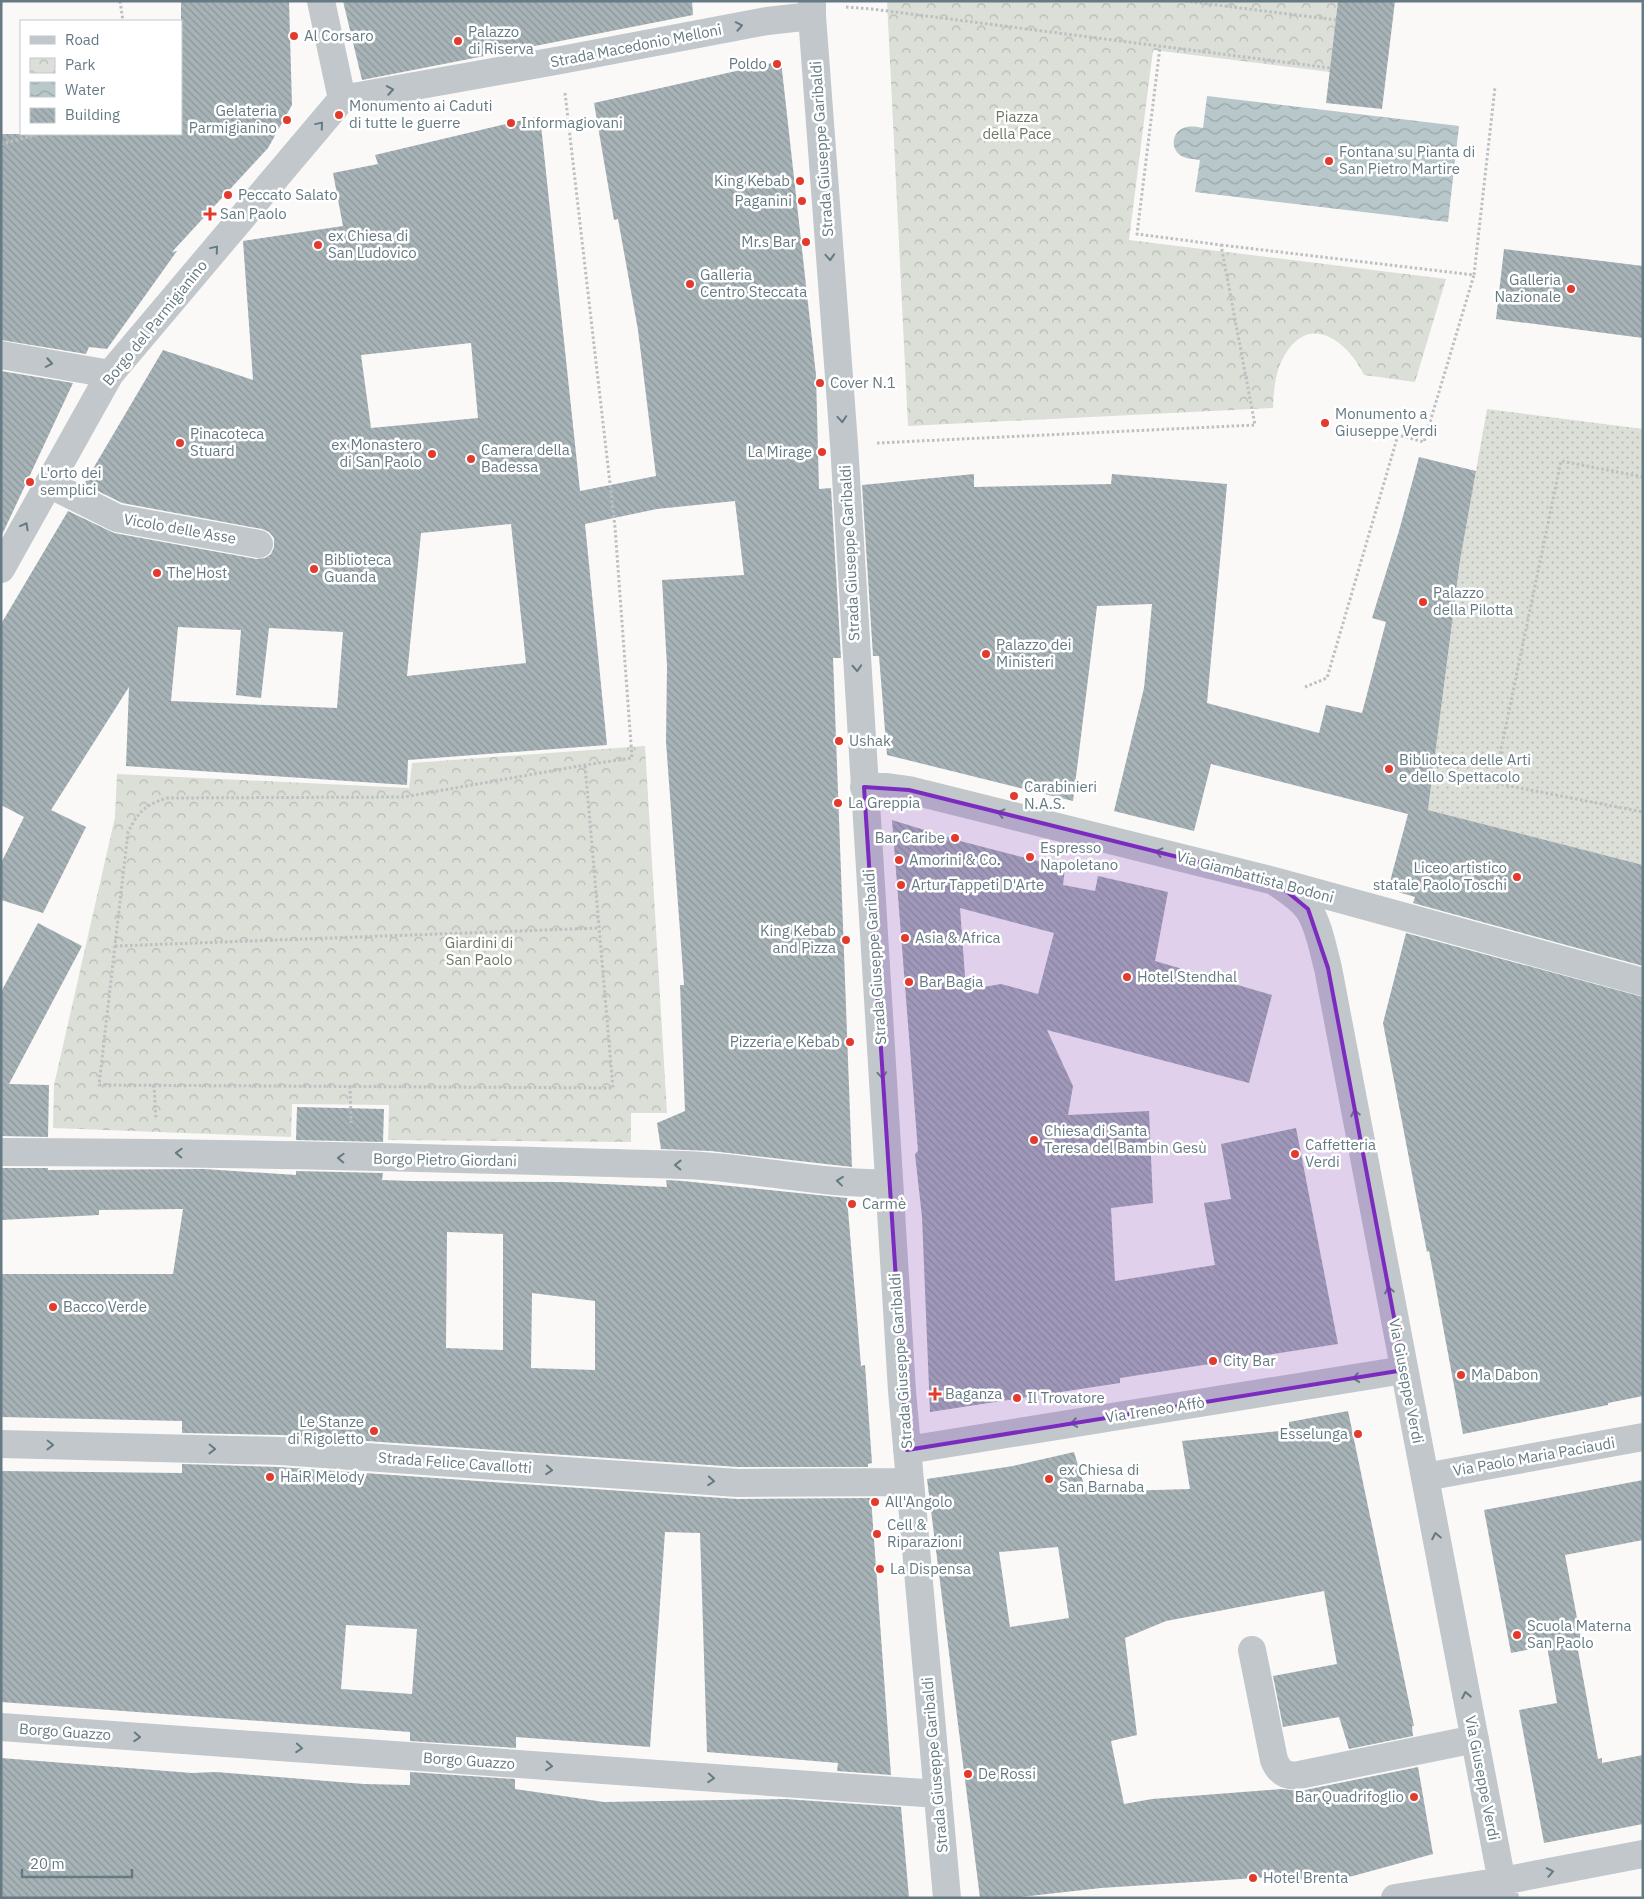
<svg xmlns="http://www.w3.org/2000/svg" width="1644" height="1899" font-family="'IBM Plex Sans',sans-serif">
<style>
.grass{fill:url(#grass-dots)}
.park{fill:url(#park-crowns)}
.water{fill:url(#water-waves)}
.building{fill:url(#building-back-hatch);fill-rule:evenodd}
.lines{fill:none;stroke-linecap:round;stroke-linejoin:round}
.path{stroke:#bbc0c2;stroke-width:3;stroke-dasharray:2.5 2.5;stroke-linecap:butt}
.minor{stroke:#c1c7ca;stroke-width:28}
.oneway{stroke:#657a83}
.marked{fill:#7b2cbf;fill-opacity:0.2;stroke:#7b2cbf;stroke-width:4;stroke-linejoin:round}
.poi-dot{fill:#e33a2e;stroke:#fff;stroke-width:2}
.labels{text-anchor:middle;stroke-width:5;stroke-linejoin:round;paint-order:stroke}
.poi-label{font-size:15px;fill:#657a83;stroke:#fff;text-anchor:start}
.street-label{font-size:15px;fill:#657a83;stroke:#fff}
.park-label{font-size:15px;fill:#6c7a64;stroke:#fff}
</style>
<defs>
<pattern id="grass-dots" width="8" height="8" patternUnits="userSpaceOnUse" patternTransform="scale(1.25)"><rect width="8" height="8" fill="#dbdfd7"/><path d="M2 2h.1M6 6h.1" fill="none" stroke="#b5bab4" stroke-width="1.8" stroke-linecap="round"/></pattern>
<pattern id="park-crowns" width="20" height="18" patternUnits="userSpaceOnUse" patternTransform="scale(1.25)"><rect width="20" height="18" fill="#dbdfd7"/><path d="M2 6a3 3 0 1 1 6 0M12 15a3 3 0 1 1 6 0" fill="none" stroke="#b5bab4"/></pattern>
<pattern id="water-waves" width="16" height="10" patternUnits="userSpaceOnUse" patternTransform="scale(1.25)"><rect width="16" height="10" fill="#b8c7c9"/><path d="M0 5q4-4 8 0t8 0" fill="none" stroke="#99a7a9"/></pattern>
<pattern id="building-back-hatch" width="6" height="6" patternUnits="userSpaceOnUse" patternTransform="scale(1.25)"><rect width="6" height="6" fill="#a8b3b7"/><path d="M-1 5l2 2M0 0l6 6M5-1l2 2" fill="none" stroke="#8c979a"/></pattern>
</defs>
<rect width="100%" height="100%" fill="#faf9f8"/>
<path class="grass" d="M1487 409 1643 429V865L1428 810 1460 561Z"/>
<path class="park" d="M887 1H1338L1330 72 1153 50 1129 240 1446 279 1415 382 1364 375C1349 344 1312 312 1286 353 1275 369 1274 389 1273 408L908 426Z
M645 746 667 1113H631V1142L388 1140 389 1105 292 1104 291 1137 53 1128 54 1085 115 817 117 774 409 788 412 763Z"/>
<path class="water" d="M1207 96 1459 126 1448 222 1195 192 1200 160C1193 159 1185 159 1180 155 1169 147 1173 129 1187 127 1192 126 1198 127 1203 128Z"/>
<path class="building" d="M181 1H289L292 105 268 148 172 252 177 251 107 349 89 347 86 354 1 340V134H181Z
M343 1H692L693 15 362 80Z
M1338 1H1395L1382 109 1326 103Z
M781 61 816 375 819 489 831 488 841 658H833L852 1167 711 1151 661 1149 657 1123 685 1111 680 985H684L666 742 667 666 662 580 744 575 735 501 657 509 585 524 607 745 408 760 407 785 126 766 129 687 51 810 86 827 43 913 1 900V863L24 817 1 805V624L68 511 114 533 256 559 265 558 271 554 274 547V538L269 532 262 529 122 503 84 484 163 350 253 380 243 241 343 226 333 173 378 164 375 155 540 116 580 491 656 476 638 330 618 219 614 220 594 103ZM471 343 478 418 371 428 361 355ZM511 524 526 663 407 676 421 533ZM178 627 241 630 236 695 261 698 269 628 343 632 337 708 171 701Z
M1504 249 1643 266V338L1496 319Z
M1 371 73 383 1 537Z
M1419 457 1476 471 1460 561 1428 810 1643 865V966L1413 903 1415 897 1388 889 1408 814 1211 764 1194 831 1114 811 1144 688 1152 604 1097 606 1073 801 887 755 879 656H873L862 485 974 474V487L1111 484 1112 474 1227 484 1207 703 1319 733 1326 705 1362 713 1386 622 1372 618 1399 531Z
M892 820 960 841 1065 868 1063 885 1095 891 1098 876 1168 892 1155 961 1272 995 1249 1083 1047 1030 1073 1086 1068 1115 1149 1111 1153 1203 1111 1208 1115 1281 1215 1265 1204 1203 1231 1199 1221 1144 1296 1128 1338 1344 1120 1378V1383L930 1412 922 1217 915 1154 918 1151ZM960 908 1054 933 1038 994 1001 984 966 990Z
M38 923 82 946 9 1084 49 1085 48 1137 1 1136V992Z
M1406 933 1643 997V1396L1608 1403V1405L1463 1434 1429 1251 1427 1252 1383 1023Z
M297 1107 384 1109 383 1142 296 1140Z
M1 1168H48V1170L204 1169 296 1175V1171L383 1173 382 1180 411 1181 562 1182 667 1187 666 1180 683 1181 847 1198 861 1366 865 1365 872 1463 868 1464V1467H738L281 1435 182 1433V1421L1 1417V1274H173L183 1209 99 1210V1215L1 1220ZM447 1232 503 1234V1350L446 1348ZM532 1293 595 1301V1370L531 1368Z
M1348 1411 1414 1726H1412L1413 1736 1349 1749 1339 1717 1283 1727 1273 1676 1337 1664 1324 1591 1166 1621 1125 1638 1137 1735 1111 1741 1124 1804 1152 1799 1282 1789 1300 1791 1418 1767 1433 1854 1353 1876 1323 1880 1271 1877 1101 1888 1012 1898H980L927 1479 1013 1466 1074 1452 1086 1492 1190 1489 1182 1441 1289 1430V1422ZM1058 1547 1069 1618 1010 1627 999 1552Z
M182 1464 279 1467 737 1499 871 1498 891 1775 837 1771 838 1763 707 1752 700 1533 665 1532 650 1747 516 1737V1748L410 1741V1732L1 1702V1471L182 1473ZM346 1625 417 1629 412 1694 341 1689Z
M1643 1480V1540L1565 1555 1582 1644 1577 1645 1598 1759 1602 1758V1763L1643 1755V1824L1544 1843 1519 1710 1557 1703 1547 1646 1511 1653 1484 1510Z
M1 1758 192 1773 216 1772 364 1784 410 1785V1772L515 1779V1789L604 1802 785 1799 901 1807 909 1898H1Z"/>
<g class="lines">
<path class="path" d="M120 1 123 21
M1185 1 1336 20
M846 7 872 9 1330 68
M565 93 615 527 632 758 585 765 404 797 167 798C145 805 139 811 128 832L99 1085 613 1088 585 765
M1 144 36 135
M1221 245 1474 275 1495 87
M877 443 1255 425 1221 245 1137 234 1160 47
M1643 477 1561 461 1494 783 1643 812
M1305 687 1327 678 1398 435 1424 442 1474 275
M115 946 599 928
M154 1085 156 1120
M350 1086 351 1123"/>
<path class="minor" d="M321 1 342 99
M812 1V16L844 444 902 1391 947 1898
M342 99 561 60 767 21 812 16
M1 355 110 374
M49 484 117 518 259 544
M1 569 110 374 342 99
M864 787H887L909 790 1274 881 1643 982
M1274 881C1285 889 1299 897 1308 909 1319 924 1323 950 1328 968L1505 1898
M1 1152C229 1152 457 1159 684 1165 752 1167 820 1185 889 1183
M1 1444 280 1451 738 1483 910 1482
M907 1450 1404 1370
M1425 1477 1643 1437
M1252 1650 1274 1760C1279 1772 1285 1777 1299 1775L1475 1739
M1 1727 938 1794
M1395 1898 1502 1881 1643 1854"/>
</g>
<defs><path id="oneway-chevron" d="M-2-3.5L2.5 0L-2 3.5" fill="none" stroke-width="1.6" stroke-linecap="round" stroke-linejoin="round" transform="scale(1.25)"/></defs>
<g class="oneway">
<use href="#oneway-chevron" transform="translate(739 26) rotate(-11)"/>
<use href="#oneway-chevron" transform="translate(390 90) rotate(-10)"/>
<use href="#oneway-chevron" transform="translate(320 125) rotate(-50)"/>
<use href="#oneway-chevron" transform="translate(215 249) rotate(-50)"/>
<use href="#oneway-chevron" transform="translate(830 257) rotate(86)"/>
<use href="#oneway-chevron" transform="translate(49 363) rotate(10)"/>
<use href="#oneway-chevron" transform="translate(842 419) rotate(86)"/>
<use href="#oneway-chevron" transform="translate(25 526) rotate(-61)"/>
<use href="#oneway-chevron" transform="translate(857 668) rotate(87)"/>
<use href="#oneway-chevron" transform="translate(1001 813) rotate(-166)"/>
<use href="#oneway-chevron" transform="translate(1159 852) rotate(-166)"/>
<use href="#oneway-chevron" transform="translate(882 1075) rotate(86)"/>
<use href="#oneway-chevron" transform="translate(1355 1113) rotate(-101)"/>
<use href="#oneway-chevron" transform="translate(179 1153) rotate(-178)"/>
<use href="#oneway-chevron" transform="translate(341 1158) rotate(-178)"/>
<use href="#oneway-chevron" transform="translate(678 1165) rotate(-179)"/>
<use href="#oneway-chevron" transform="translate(840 1181) rotate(-174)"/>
<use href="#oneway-chevron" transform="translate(1389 1290) rotate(-101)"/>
<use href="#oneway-chevron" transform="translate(1356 1378) rotate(171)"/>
<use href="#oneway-chevron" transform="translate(1074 1423) rotate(171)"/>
<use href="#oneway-chevron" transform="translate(50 1445) rotate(1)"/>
<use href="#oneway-chevron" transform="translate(212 1449) rotate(1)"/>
<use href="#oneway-chevron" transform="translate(549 1470) rotate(4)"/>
<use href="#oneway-chevron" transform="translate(711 1481) rotate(4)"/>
<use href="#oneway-chevron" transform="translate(1436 1536) rotate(-101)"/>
<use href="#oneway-chevron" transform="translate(1466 1695) rotate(-101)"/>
<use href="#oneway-chevron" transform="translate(137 1737) rotate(4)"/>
<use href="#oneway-chevron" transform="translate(299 1748) rotate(4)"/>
<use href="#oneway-chevron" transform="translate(549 1766) rotate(4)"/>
<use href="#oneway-chevron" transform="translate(711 1778) rotate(4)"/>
<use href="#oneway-chevron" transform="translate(1550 1872) rotate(-11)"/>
</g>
<path class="marked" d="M864 787 909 790 1274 881 1308 909 1328 968 1404 1370 907 1450Z"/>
<g class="poi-dot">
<circle cx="294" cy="36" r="5"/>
<circle cx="458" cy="41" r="5"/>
<circle cx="777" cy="64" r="5"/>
<circle cx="339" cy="115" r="5"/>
<circle cx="287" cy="120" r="5"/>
<circle cx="511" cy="123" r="5"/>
<circle cx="1329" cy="161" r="5"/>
<circle cx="800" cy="181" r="5"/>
<circle cx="228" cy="195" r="5"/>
<circle cx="802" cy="201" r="5"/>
<path d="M207.5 206.5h5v5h5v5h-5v5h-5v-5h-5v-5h5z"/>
<circle cx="806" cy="242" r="5"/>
<circle cx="318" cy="245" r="5"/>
<circle cx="690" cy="284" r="5"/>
<circle cx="1571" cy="289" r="5"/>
<circle cx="820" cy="383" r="5"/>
<circle cx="1325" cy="423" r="5"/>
<circle cx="180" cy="443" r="5"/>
<circle cx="822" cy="452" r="5"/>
<circle cx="432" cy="454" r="5"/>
<circle cx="471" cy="459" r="5"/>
<circle cx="30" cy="482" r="5"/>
<circle cx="314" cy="569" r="5"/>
<circle cx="157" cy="573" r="5"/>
<circle cx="1423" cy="602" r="5"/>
<circle cx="986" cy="654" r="5"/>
<circle cx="839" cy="741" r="5"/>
<circle cx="1389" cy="769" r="5"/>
<circle cx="1014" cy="796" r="5"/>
<circle cx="838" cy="803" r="5"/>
<circle cx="955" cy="838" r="5"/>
<circle cx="1030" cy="857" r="5"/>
<circle cx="899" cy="860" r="5"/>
<circle cx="1517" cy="877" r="5"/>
<circle cx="901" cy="885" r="5"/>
<circle cx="905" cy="938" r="5"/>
<circle cx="846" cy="940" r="5"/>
<circle cx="1127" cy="977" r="5"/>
<circle cx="909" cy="982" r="5"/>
<circle cx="850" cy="1042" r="5"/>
<circle cx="1034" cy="1140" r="5"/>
<circle cx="1295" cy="1154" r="5"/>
<circle cx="852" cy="1204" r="5"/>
<circle cx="53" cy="1307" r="5"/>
<circle cx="1213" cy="1361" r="5"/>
<circle cx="1461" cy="1375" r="5"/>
<path d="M932.5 1386.5h5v5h5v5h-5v5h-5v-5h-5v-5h5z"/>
<circle cx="1017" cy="1398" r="5"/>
<circle cx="374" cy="1431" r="5"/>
<circle cx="1358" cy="1434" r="5"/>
<circle cx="270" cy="1477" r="5"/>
<circle cx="1049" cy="1479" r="5"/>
<circle cx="875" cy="1502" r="5"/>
<circle cx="877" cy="1534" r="5"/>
<circle cx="880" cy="1569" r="5"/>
<circle cx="1517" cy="1635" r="5"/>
<circle cx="968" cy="1774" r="5"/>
<circle cx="1414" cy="1797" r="5"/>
<circle cx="1253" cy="1878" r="5"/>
</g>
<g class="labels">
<g class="poi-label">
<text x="468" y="37">Palazzo<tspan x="468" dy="17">di Riserva</tspan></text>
<text x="304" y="41">Al Corsaro</text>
<text x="767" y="69" text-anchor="end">Poldo</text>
<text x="349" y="111">Monumento ai Caduti<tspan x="349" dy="17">di tutte le guerre</tspan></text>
<text x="277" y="116" text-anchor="end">Gelateria<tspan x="277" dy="17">Parmigianino</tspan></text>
<text x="521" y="128">Informagiovani</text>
<text x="1339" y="157">Fontana su Pianta di<tspan x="1339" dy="17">San Pietro Martire</tspan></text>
<text x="790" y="186" text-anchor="end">King Kebab</text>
<text x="238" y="200">Peccato Salato</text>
<text x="792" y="206" text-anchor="end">Paganini</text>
<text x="220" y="219">San Paolo</text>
<text x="328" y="241">ex Chiesa di<tspan x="328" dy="17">San Ludovico</tspan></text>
<text x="796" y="247" text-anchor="end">Mr.s Bar</text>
<text x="700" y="280">Galleria<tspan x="700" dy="17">Centro Steccata</tspan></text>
<text x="1561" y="285" text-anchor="end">Galleria<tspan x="1561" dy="17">Nazionale</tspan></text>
<text x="830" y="388">Cover N.1</text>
<text x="1335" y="419">Monumento a<tspan x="1335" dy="17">Giuseppe Verdi</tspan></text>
<text x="190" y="439">Pinacoteca<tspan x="190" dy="17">Stuard</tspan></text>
<text x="422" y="450" text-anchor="end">ex Monastero<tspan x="422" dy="17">di San Paolo</tspan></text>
<text x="481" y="455">Camera della<tspan x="481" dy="17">Badessa</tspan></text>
<text x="812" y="457" text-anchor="end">La Mirage</text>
<text x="40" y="478">L'orto dei<tspan x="40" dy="17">semplici</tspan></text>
<text x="324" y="565">Biblioteca<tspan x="324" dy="17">Guanda</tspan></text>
<text x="167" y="578">The Host</text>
<text x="1433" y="598">Palazzo<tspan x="1433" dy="17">della Pilotta</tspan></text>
<text x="996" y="650">Palazzo dei<tspan x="996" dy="17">Ministeri</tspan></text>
<text x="849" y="746">Ushak</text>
<text x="1399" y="765">Biblioteca delle Arti<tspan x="1399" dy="17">e dello Spettacolo</tspan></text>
<text x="1024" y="792">Carabinieri<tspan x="1024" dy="17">N.A.S.</tspan></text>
<text x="848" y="808">La Greppia</text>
<text x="945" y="843" text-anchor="end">Bar Caribe</text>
<text x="1040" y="853">Espresso<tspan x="1040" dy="17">Napoletano</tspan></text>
<text x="909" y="865">Amorini &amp; Co.</text>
<text x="1507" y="873" text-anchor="end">Liceo artistico<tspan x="1507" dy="17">statale Paolo Toschi</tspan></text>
<text x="911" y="890">Artur Tappeti D'Arte</text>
<text x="836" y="936" text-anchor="end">King Kebab<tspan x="836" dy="17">and Pizza</tspan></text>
<text x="915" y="943">Asia &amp; Africa</text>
<text x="1137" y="982">Hotel Stendhal</text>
<text x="919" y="987">Bar Bagia</text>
<text x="840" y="1047" text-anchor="end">Pizzeria e Kebab</text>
<text x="1044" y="1136">Chiesa di Santa<tspan x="1044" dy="17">Teresa del Bambin Gesù</tspan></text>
<text x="1305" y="1150">Caffetteria<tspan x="1305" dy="17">Verdi</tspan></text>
<text x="862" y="1209">Carmè</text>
<text x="63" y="1312">Bacco Verde</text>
<text x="1223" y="1366">City Bar</text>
<text x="1471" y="1380">Ma Dabon</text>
<text x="945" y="1399">Baganza</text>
<text x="1027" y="1403">Il Trovatore</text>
<text x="364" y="1427" text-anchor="end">Le Stanze<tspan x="364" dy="17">di Rigoletto</tspan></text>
<text x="1348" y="1439" text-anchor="end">Esselunga</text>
<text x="1059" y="1475">ex Chiesa di<tspan x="1059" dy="17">San Barnaba</tspan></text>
<text x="280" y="1482">HaiR Melody</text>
<text x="885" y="1507">All'Angolo</text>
<text x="887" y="1530">Cell &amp;<tspan x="887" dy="17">Riparazioni</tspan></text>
<text x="890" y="1574">La Dispensa</text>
<text x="1527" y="1631">Scuola Materna<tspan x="1527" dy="17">San Paolo</tspan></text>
<text x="978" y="1779">De Rossi</text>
<text x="1404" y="1802" text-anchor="end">Bar Quadrifoglio</text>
<text x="1263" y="1883">Hotel Brenta</text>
</g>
<g class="street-label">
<text transform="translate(636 46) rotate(-11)" y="5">Strada Macedonio Melloni</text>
<text transform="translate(822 149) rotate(-94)" y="5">Strada Giuseppe Garibaldi</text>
<text transform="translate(155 323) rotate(-51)" y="5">Borgo del Parmigianino</text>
<text transform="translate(180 529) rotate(10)" y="5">Vicolo delle Asse</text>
<text transform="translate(850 553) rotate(-93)" y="5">Strada Giuseppe Garibaldi</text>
<text transform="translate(1255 877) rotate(15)" y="5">Via Giambattista Bodoni</text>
<text transform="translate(875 957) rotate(-94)" y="5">Strada Giuseppe Garibaldi</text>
<text transform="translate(445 1160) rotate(1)" y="5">Borgo Pietro Giordani</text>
<text transform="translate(901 1361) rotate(-94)" y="5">Strada Giuseppe Garibaldi</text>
<text transform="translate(1406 1381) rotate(79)" y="5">Via Giuseppe Verdi</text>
<text transform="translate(1155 1410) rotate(-9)" y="5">Via Ireneo Affò</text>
<text transform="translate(1534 1457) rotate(-10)" y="5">Via Paolo Maria Paciaudi</text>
<text transform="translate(455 1463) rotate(4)" y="5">Strada Felice Cavallotti</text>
<text transform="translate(65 1732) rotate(4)" y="5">Borgo Guazzo</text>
<text transform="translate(469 1761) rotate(4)" y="5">Borgo Guazzo</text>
<text transform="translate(935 1765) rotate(-95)" y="5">Strada Giuseppe Garibaldi</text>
<text transform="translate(1482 1778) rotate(79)" y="5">Via Giuseppe Verdi</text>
</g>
<g class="park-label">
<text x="1017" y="122">Piazza<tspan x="1017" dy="17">della Pace</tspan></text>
<text x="479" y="948">Giardini di<tspan x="479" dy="17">San Paolo</tspan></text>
</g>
</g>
<rect width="1644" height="1899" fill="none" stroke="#657a83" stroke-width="5"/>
<rect x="20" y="20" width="162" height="115" fill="#ffffff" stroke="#c1cacd"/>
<rect x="30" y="36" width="25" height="8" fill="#c1c7ca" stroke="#c1cacd"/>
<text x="65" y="45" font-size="15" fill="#657a83">Road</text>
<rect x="30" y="58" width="25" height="15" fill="url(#park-crowns)" stroke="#c1cacd"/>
<text x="65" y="70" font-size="15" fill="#657a83">Park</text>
<rect x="30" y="82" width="25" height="15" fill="url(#water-waves)" stroke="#c1cacd"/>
<text x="65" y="95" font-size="15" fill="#657a83">Water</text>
<rect x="30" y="108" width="25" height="15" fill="url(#building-back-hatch)" stroke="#c1cacd"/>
<text x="65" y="120" font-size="15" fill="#657a83">Building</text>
<path d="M22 1869v8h110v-8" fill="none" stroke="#657a83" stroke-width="2.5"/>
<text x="30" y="1869" font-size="15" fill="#657a83" stroke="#ffffff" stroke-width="4" paint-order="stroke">20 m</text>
</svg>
